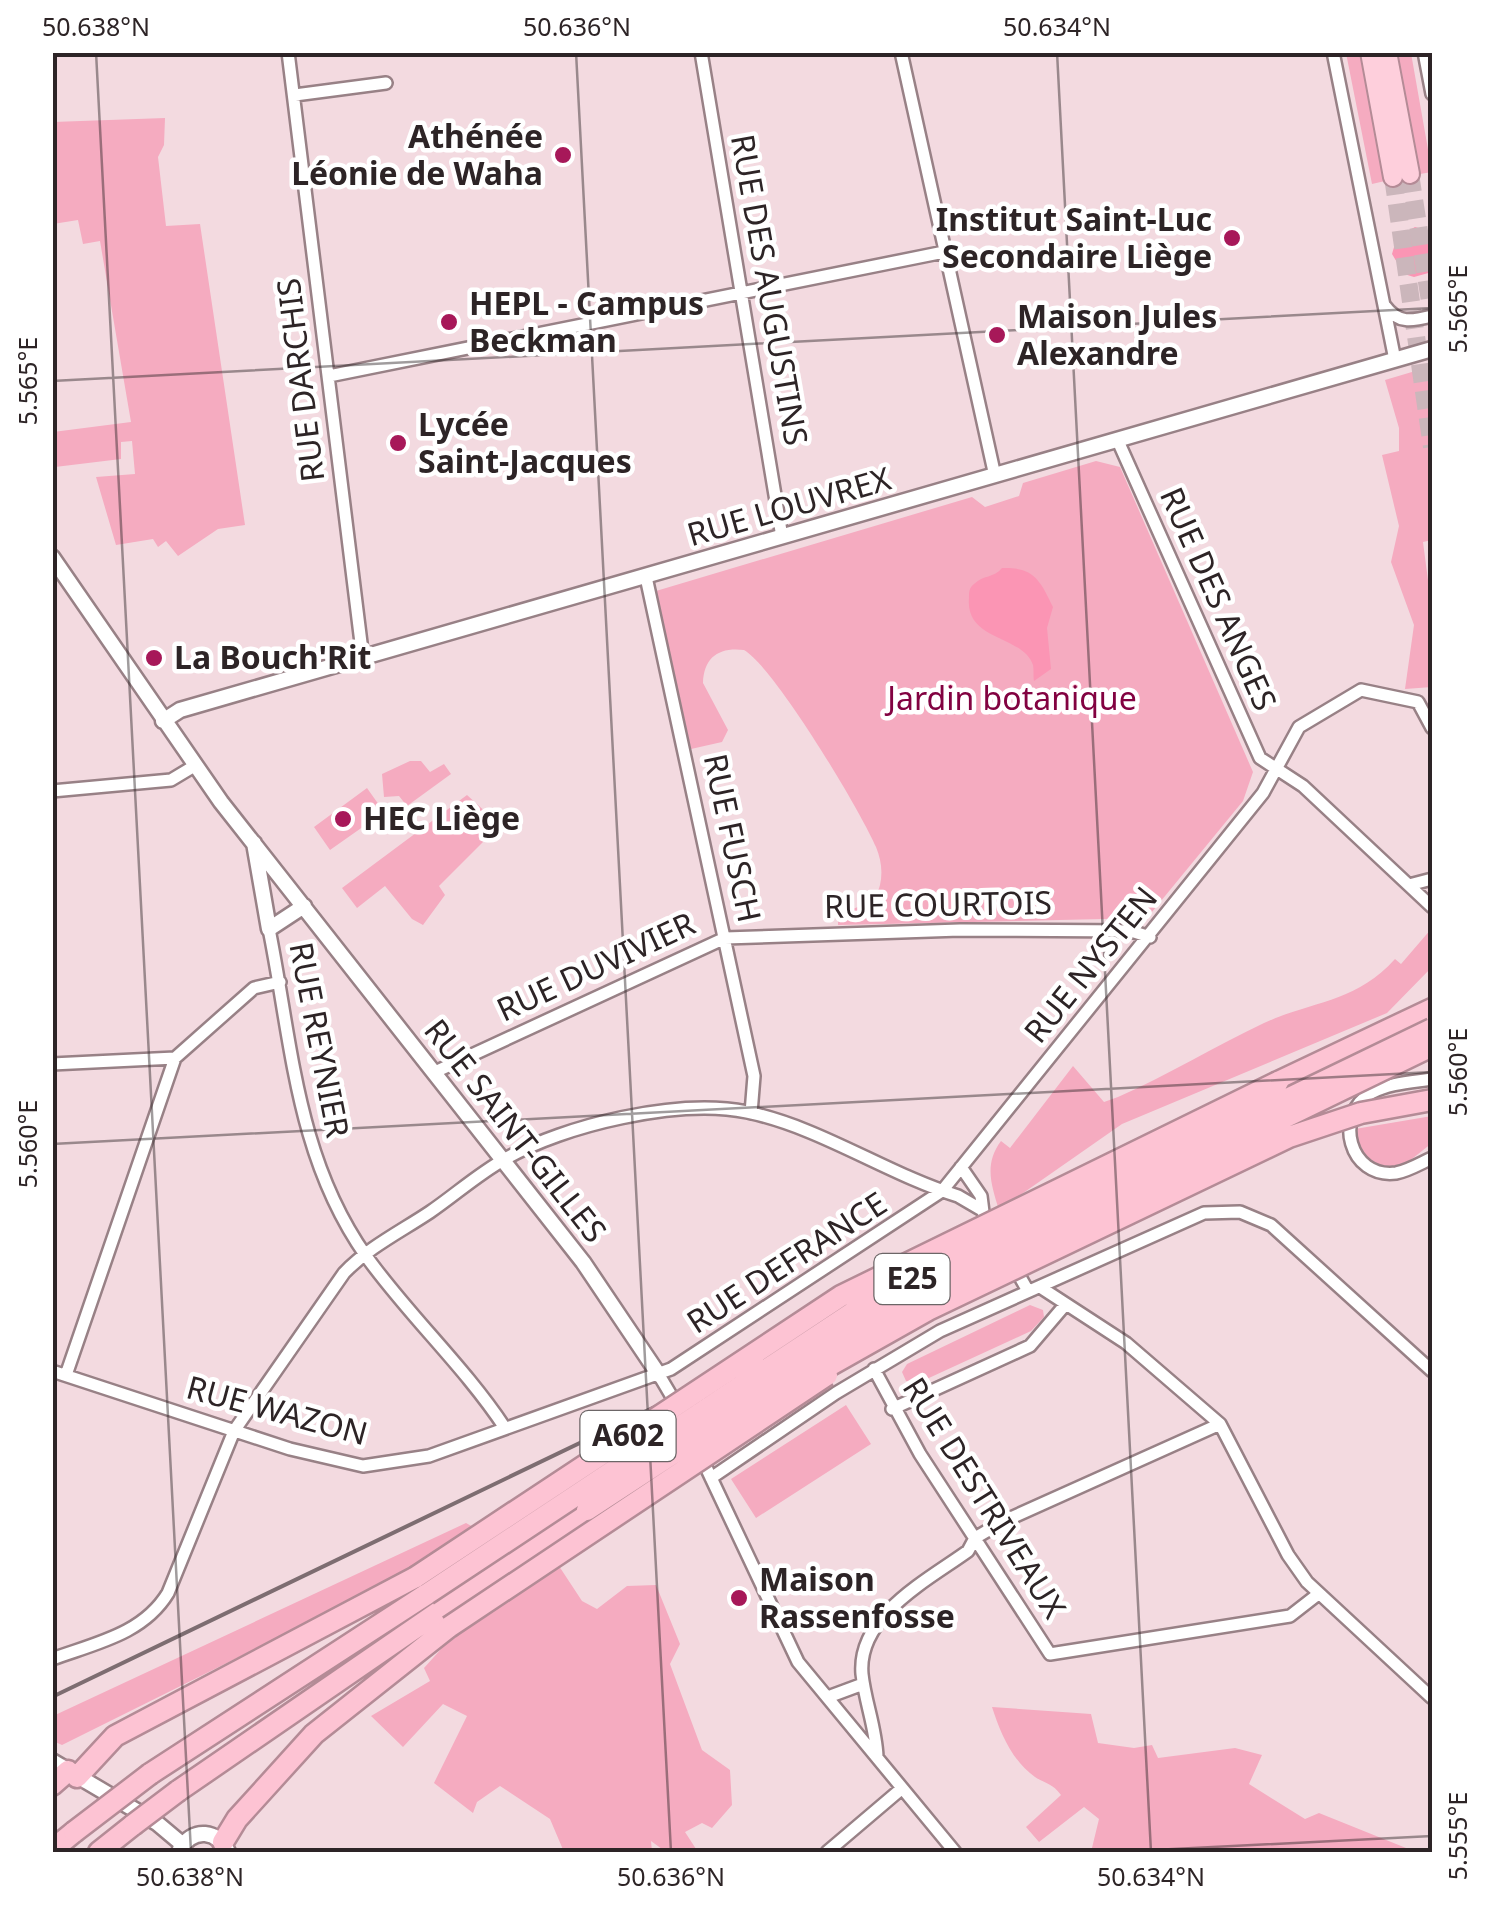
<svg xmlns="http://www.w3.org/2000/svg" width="1485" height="1905" font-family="'Noto Sans',sans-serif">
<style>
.green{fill:#f5abc0}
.water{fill:#fb95b4}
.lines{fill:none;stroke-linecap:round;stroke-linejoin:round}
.trunk-tunnel{stroke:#cbb6bb;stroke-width:18;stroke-dasharray:18 9;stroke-linecap:butt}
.minor-casing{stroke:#988186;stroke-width:16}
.tertiary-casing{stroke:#988186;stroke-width:19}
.trunk-casing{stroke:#b48b96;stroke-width:22}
.motorway-casing{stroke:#b48b96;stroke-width:25}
.minor{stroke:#fff;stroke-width:11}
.tertiary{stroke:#fff;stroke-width:14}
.trunk{stroke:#fecfdc;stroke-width:18}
.motorway{stroke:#fdc3d3;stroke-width:20}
.rail{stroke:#7d6d71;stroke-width:4}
.motorway-bridge-casing{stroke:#b48b96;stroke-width:25;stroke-linecap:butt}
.motorway-bridge{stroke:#fdc3d3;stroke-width:20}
.ticks{fill:none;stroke:#2d2426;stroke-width:2.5;stroke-opacity:0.45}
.poi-dot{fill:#a71859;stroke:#fff;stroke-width:4}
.labels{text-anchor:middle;stroke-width:9;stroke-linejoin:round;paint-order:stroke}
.shield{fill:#fff;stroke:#6c6667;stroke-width:2.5}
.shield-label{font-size:30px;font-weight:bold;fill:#2d2426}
.poi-label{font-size:32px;font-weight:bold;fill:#2d2426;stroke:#fff;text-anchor:start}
.street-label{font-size:32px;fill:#2d2426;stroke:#fff}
.park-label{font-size:32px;fill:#820241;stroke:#fff}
.neatline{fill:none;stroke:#2d2426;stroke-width:4}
.ticks-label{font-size:25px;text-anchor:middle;fill:#2d2426}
</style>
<rect width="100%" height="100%" fill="#f3dae0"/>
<path class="green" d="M1346 53H1360L1385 181 1372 184Z
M1396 53H1411L1432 172 1420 174Z
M165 118 164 145 158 157 166 226 200 224 245 525 218 529 178 556 166 541 158 547 153 539 116 545 96 477 135 474 132 441 121 442V459L55 467 53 432 131 422 100 241 83 244 78 220 53 224V122Z
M1432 366V540L1423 542 1432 611V697V687L1405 689 1414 625 1391 562 1399 526 1382 455 1399 451V428L1385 380Z
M1096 461 1120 467 1253 772 1243 801 1147 918 838 925V912C854 910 876 903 880 885 883 872 881 859 876 847 860 810 775 668 744 650 719 647 704 657 703 683L728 730 722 742 691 749 656 591 972 497 985 507 1019 496 1023 483Z
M410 761H421L430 772 444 764 451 774 407 806 399 796 384 797 382 774Z
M367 788 384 812 330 850 314 827Z
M467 795 500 825 439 886 445 895 423 925 412 919 385 886 357 908 342 888Z
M1432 928V967L1387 1013 1122 1124 999 1210C991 1184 984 1164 1001 1141L1010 1148 1073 1066 1104 1102 1118 1097C1168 1075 1215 1046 1264 1023 1315 1000 1355 1003 1395 959L1401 964Z
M1432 1116V1143L1403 1166C1376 1170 1356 1157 1355 1129Z
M1030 1305 1043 1310 1044 1317 1031 1331 918 1383 906 1381 902 1372 907 1364Z
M846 1405 871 1444 756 1518 731 1479Z
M466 1523 475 1528 412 1571 62 1745 53 1741V1716Z
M557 1563 582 1601 597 1609 627 1586 656 1585 680 1644 670 1664 702 1750 730 1770 732 1805 712 1828 702 1823 685 1832 698 1852H666L651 1841 652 1852H564L550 1819 500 1786 477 1802 473 1813 434 1783 467 1716 443 1704 403 1747 371 1716 430 1681 424 1668 460 1628Z
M992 1707 1091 1714 1098 1743 1134 1748 1152 1745 1158 1758 1235 1748 1262 1755 1249 1784 1305 1819 1319 1813 1416 1852H1091L1099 1819 1084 1807 1039 1842 1026 1827 1061 1795C1052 1783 1046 1784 1035 1777 1012 1761 1000 1732 992 1707Z"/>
<path class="water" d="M1415 227 1432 232V272L1414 277 1404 274 1392 254 1397 237Z
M1002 568C1034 567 1040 580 1053 607L1047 628 1051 669 1034 681C1033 675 1034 670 1033 665 1023 635 965 641 969 598 969 592 969 588 974 584 983 575 994 578 1002 568Z"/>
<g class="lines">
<path class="trunk-tunnel" d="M1410 174 1432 314
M1393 177 1432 447"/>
<defs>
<path id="minor" d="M288 52 363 659
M701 52 782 537
M901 52 995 476
M1333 52 1395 360
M1424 52 1432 94
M295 95 386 83
M1385 306C1398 324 1412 321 1432 316
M329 376 944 252
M1118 441 1260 758 1303 786 1432 907
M646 577 754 1076 751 1113
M52 791 171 780 196 765
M1409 885 1432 879
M269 929C292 1043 296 1157 366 1256 409 1316 464 1366 505 1428
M52 1064 175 1058 254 988 280 982
M435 1072 725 938 960 930 1131 931 1150 937
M1432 1079C1413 1082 1389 1083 1371 1093 1333 1115 1349 1179 1396 1173 1408 1171 1421 1163 1432 1158
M961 1167 981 1196 983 1212
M1020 1277 1028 1291
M1040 1287 1126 1343 1220 1424 1288 1555 1307 1582 1432 1698
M874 1369 920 1454 1050 1654 1290 1616 1317 1595
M52 1371 290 1449 363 1466 429 1456 671 1369 942 1191 1263 793 1299 727 1361 690 1418 702 1432 728
M66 1375 175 1058
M659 1375 672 1397
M892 1409 1030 1346 1065 1305
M705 1465 798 1662 955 1852
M711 1478 836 1393 940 1331 1204 1213 1240 1212 1271 1225 1432 1371
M52 1659C96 1643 143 1634 168 1593L234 1431 344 1273C369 1247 400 1232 430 1212 455 1195 478 1174 505 1159 564 1125 679 1098 747 1112 820 1127 887 1174 958 1196L982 1210
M828 1697 863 1684
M877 1757C876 1728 865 1702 862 1674 857 1616 928 1580 968 1551L975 1538 1004 1521 1220 1424
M827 1852 900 1790"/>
<path id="tertiary" d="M52 557 221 802 583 1262 659 1375
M163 721 180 710 1432 349
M254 843 269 929 304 906
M52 1761 157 1823 182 1844
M180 1849C194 1827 217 1830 228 1852"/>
<path id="trunk" d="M1370 52 1393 177
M1387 52 1410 174"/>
<path id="motorway" d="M1278 1082 1432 1009
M150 1774 427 1594
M77 1777 115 1736 416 1577
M52 1785 68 1771
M178 1791 587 1510
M223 1842 237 1819 314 1734 449 1627
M52 1850 74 1832
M99 1852 133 1825"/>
</defs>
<use href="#minor" class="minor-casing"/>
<use href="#tertiary" class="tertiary-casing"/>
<use href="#trunk" class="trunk-casing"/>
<use href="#motorway" class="motorway-casing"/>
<use href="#minor" class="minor"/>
<use href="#tertiary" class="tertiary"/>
<use href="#trunk" class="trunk"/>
<use href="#motorway" class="motorway"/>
<path class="rail" d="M52 1697 663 1403"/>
<defs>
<path id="motorway-bridge" d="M811 1376 928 1310 1289 1137 1361 1113 1432 1100
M587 1510 906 1301 1432 1046
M416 1577 841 1296 1278 1082
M427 1594 873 1299 1432 1029
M449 1627 827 1375
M133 1825 178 1791
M74 1832 150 1774"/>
</defs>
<use href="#motorway-bridge" class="motorway-bridge-casing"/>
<use href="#motorway-bridge" class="motorway-bridge"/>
</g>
<path class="ticks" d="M96 52 191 1852M576 52 671 1852M1057 52 1151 1852M52 381 1432 308M52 1144 1432 1072M1114 1852 1432 1836"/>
<g class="poi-dot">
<circle cx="563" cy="155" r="10"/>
<circle cx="1232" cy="238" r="10"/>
<circle cx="449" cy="322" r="10"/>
<circle cx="997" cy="335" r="10"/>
<circle cx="398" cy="443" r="10"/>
<circle cx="154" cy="658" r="10"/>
<circle cx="343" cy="819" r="10"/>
<circle cx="739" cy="1598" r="10"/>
</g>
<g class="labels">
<g class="shield">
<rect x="874.5" y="1254" width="75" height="50" rx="8"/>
<rect x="580.5" y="1411" width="95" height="50" rx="8"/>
</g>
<g class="shield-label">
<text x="912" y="1289">E25</text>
<text x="628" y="1446">A602</text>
</g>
<g class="poi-label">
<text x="543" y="148" text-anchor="end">Athénée<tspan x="543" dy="37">Léonie de Waha</tspan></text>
<text x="1212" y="231" text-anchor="end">Institut Saint-Luc<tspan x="1212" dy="37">Secondaire Liège</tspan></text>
<text x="469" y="315">HEPL - Campus<tspan x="469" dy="37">Beckman</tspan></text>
<text x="1017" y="328">Maison Jules<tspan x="1017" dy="37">Alexandre</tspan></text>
<text x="418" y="436">Lycée<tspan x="418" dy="37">Saint-Jacques</tspan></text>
<text x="174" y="669">La Bouch'Rit</text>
<text x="363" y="830">HEC Liège</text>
<text x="759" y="1591">Maison<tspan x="759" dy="37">Rassenfosse</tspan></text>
</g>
<g class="street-label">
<text transform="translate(769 290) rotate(80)" y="11">RUE DES AUGUSTINS</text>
<text transform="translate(301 380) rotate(-97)" y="11">RUE DARCHIS</text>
<text transform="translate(789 507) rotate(-16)" y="11">RUE LOUVREX</text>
<text transform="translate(1218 599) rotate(66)" y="11">RUE DES ANGES</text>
<text transform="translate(732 838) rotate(78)" y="11">RUE FUSCH</text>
<text transform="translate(938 905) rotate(-1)" y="11">RUE COURTOIS</text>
<text transform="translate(1091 965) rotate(-51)" y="11">RUE NYSTEN</text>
<text transform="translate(596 967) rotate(-25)" y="11">RUE DUVIVIER</text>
<text transform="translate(319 1040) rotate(79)" y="11">RUE REYNIER</text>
<text transform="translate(515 1131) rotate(52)" y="11">RUE SAINT-GILLES</text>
<text transform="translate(787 1263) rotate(-33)" y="11">RUE DEFRANCE</text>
<text transform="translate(277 1411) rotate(15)" y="11">RUE WAZON</text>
<text transform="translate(984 1498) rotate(58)" y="11">RUE DESTRIVEAUX</text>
</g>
<g class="park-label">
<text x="1012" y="710">Jardin botanique</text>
</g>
</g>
<rect width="1485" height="1905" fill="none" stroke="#ffffff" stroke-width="110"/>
<rect x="55" y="55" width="1375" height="1795" class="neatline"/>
<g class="ticks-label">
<text x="96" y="36">50.638°N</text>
<text x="577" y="36">50.636°N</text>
<text x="1057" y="36">50.634°N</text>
<text transform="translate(1458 309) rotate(-90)" y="9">5.565°E</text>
<text transform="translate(28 381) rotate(-90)" y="9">5.565°E</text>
<text transform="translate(1458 1072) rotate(-90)" y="9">5.560°E</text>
<text transform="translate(28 1144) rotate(-90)" y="9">5.560°E</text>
<text transform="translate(1458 1836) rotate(-90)" y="9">5.555°E</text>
<text x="190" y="1886">50.638°N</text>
<text x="671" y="1886">50.636°N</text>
<text x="1151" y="1886">50.634°N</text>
</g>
</svg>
